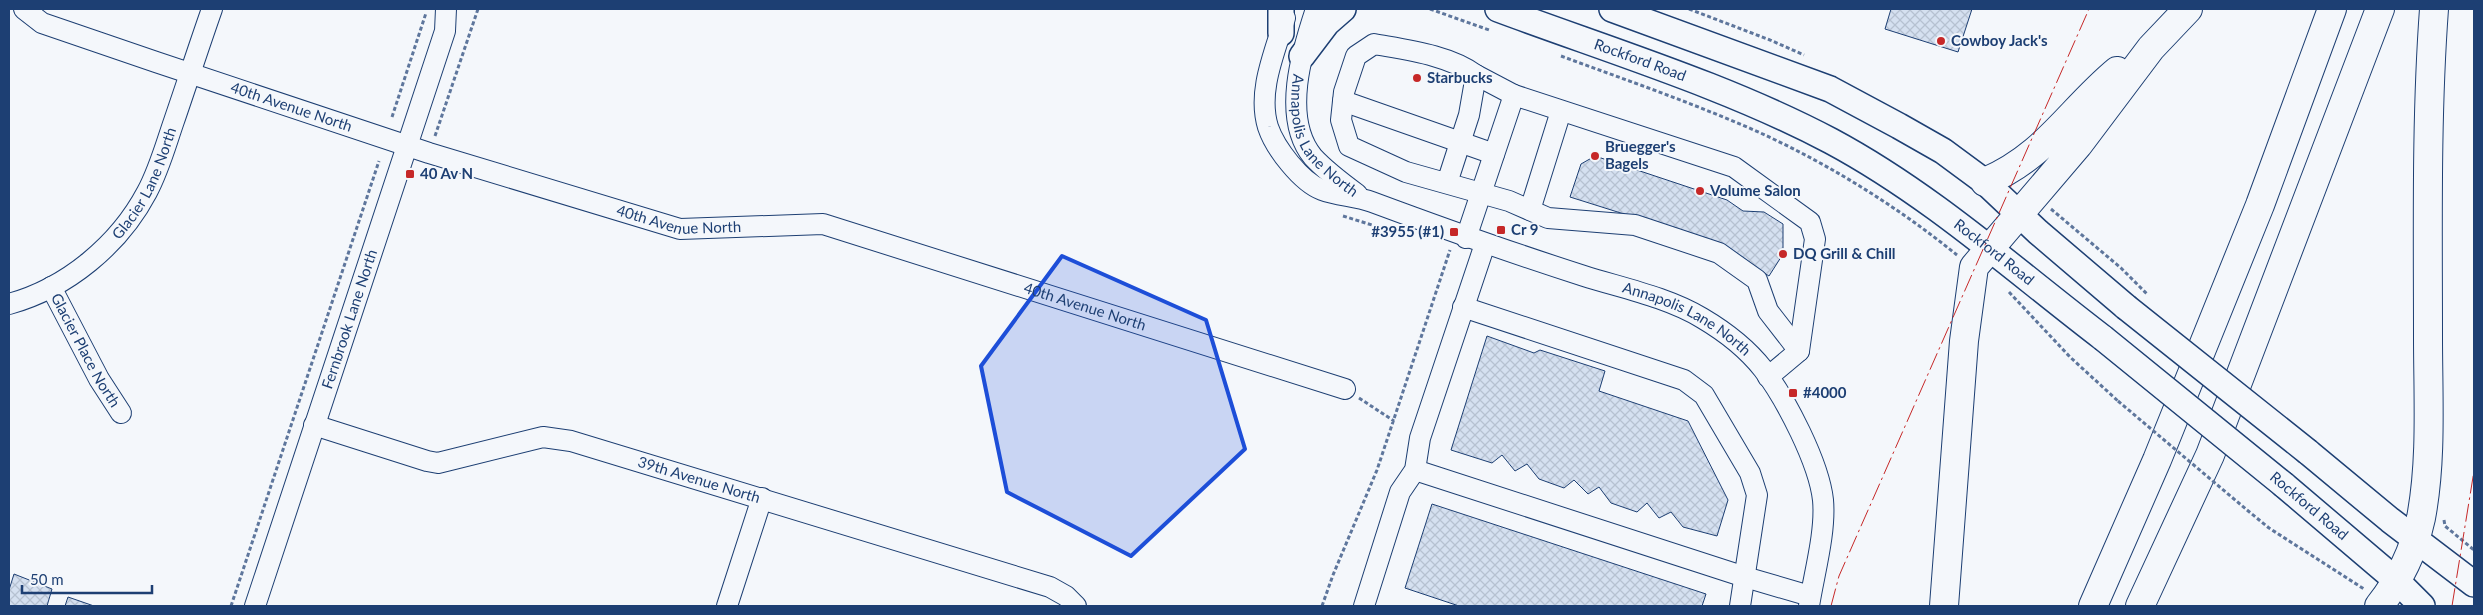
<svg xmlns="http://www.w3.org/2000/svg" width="2483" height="615" font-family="Lato,sans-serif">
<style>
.building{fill:url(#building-cross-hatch);stroke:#1d3f73}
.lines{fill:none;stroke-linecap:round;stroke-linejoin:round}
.minor-casing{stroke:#1d3f73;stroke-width:22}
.major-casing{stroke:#1d3f73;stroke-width:28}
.highway-casing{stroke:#1d3f73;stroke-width:30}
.path{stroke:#5e769c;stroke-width:3;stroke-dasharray:4 2.5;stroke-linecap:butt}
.minor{stroke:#f4f7fb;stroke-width:20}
.major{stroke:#f4f7fb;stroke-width:25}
.highway{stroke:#f4f7fb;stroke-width:28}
.major-bridge-casing{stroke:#1d3f73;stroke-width:28;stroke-linecap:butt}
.path-bridge{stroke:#5e769c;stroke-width:3;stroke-dasharray:4 2.5;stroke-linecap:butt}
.major-bridge{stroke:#f4f7fb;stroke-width:25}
.power{stroke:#c62828;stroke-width:1;stroke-dasharray:18 4 2.5 4;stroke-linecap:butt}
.marked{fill:#1d4ed8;fill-opacity:0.2;stroke:#1d4ed8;stroke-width:4;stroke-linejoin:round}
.poi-dot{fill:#c62828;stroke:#f4f7fb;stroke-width:2}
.labels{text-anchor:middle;stroke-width:4;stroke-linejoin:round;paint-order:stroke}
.poi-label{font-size:15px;font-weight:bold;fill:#1d3f73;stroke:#f4f7fb;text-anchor:start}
.street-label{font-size:15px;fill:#1d3f73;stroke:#f4f7fb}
</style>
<defs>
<pattern id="building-cross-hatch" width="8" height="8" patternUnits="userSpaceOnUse" patternTransform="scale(1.25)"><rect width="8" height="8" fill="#d5e0f0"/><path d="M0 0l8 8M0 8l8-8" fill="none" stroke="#b6c1d1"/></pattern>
</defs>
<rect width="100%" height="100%" fill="#f4f7fb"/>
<path class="building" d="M1891 9H1972L1958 52 1885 29Z
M1595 156 1727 200 1743 211 1764 212 1783 224V254L1769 276 1716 243 1570 197 1581 164Z
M1487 336 1534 353 1540 350 1605 371 1599 391 1688 421 1728 500 1717 536 1683 527 1671 512 1659 518 1647 503 1637 512 1611 503 1599 487 1588 494 1574 480 1564 488 1539 479 1527 464 1515 471 1502 455 1492 463 1451 450Z
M1432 504 1706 594 1702 606H1459L1405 588Z
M14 574 52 589 47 606H9V590Z
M68 597 94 606H65Z"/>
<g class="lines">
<defs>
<g id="minor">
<path id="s1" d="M24 9 42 23 156 62 429 153 680 229 823 224 1345 389"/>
<path id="s2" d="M1316 9C1302 51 1281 118 1313 157 1326 171 1342 183 1357 194"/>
<path id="s3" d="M1285 18C1275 52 1257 91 1268 127 1275 148 1301 182 1322 190 1338 196 1356 196 1372 202 1442 228 1512 253 1584 276 1622 288 1667 297 1702 318 1724 331 1748 350 1763 369 1786 399 1819 463 1823 500 1826 532 1814 574 1809 606"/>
<path d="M1476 75 1514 95"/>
<path d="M1343 101 1494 154"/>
<path d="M1447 183 1469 115 1476 75C1449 55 1407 50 1374 44L1356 56 1344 92 1341 120 1349 146 1406 172 1509 201 1548 218 1635 225 1719 253 1757 280 1768 311 1799 351"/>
<path d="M1530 210 1561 111"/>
<path d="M1466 238 1514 95 1734 167 1810 222 1815 239 1799 351 1768 377"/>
<path id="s4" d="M51 287 99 379 121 413"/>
<path id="s5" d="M9 304C67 288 119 245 147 192 159 170 166 144 174 121 187 83 199 46 212 9"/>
<path d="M1463 307 1684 380 1704 395 1750 473 1757 495 1740 606"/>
<path id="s6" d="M314 425 427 461 438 463 543 437 571 441 1050 587 1066 596 1076 606"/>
<path d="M1415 470 1745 577 1810 596"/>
<path id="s7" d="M255 606 445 31 446 9"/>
<path d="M727 606 762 498"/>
<path d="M1364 606 1400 492 1415 470 1420 438 1485 244"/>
</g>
<g id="major">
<path id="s8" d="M1498 9C1608 50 1727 86 1831 141 1930 194 2014 270 2103 338"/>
<path d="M1612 9 1830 89 1899 126 1943 151 1985 182 2038 232 2126 307"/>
<path d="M1281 33V9"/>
<path d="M1302 56 1327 23 1343 9"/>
<path d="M2308 452 2390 520 2474 584"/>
<path d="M2284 485 2397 581 2422 606"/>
</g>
<path id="highway" d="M1985 182C2046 156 2069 111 2117 71
M1944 606 1964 341 1974 267 2078 145 2151 48 2188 9
M2093 606 2157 460 2260 205 2332 9
M2140 606 2210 455 2380 9
M2379 606C2399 581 2414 550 2421 518 2432 460 2428 397 2428 337 2428 228 2426 118 2434 9"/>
</defs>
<use href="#minor" class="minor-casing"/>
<use href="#major" class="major-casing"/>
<use href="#highway" class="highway-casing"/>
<path class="path" d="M1430 9 1489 30
M1689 9 1770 40 1804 55
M1561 56C1615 76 1670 95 1723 117 1806 150 1888 199 1957 255
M392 117 426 13
M435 136 478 9
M2051 209 2121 268 2147 294
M1343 216 1401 234
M2009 292 2070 357 2118 401
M1359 398 1394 421
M2247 510 2269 528 2364 589
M2444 520 2445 526 2474 550
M231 606 379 161
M1322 606 1333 575 1377 470 1450 250"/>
<use href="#minor" class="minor"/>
<use href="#major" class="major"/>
<use href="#highway" class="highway"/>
<defs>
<path id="major-bridge" d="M2126 307 2308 452
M2103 338 2284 485"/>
</defs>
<use href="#major-bridge" class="major-bridge-casing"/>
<path class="path-bridge" d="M2118 401 2247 510"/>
<use href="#major-bridge" class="major-bridge"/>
<path class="power" d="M1831 606 1839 576 2089 9
M2452 606 2474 471"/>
</g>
<path class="marked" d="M1062 256 1206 320 1245 449 1131 556 1007 492 981 366Z"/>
<g class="poi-dot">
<circle cx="1941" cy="41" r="5"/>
<circle cx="1417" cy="78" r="5"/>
<circle cx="1595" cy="156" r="5"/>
<rect x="405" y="169" width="10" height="10" rx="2.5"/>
<circle cx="1700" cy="191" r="5"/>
<rect x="1496" y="225" width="10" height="10" rx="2.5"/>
<rect x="1449" y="227" width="10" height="10" rx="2.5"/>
<circle cx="1783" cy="254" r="5"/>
<rect x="1788" y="388" width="10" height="10" rx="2.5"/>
</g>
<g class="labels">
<g class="poi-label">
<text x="1951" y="46">Cowboy Jack's</text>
<text x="1427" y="83">Starbucks</text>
<text x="1605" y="152">Bruegger's<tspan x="1605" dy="17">Bagels</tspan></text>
<text x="420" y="179">40 Av N</text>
<text x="1710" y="196">Volume Salon</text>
<text x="1511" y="235">Cr 9</text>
<text x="1444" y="237" text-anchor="end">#3955 (#1)</text>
<text x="1793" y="259">DQ Grill &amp; Chill</text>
<text x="1803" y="398">#4000</text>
</g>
<g class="street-label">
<text dy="5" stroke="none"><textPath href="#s8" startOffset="151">Rockford Road</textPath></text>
<text dy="5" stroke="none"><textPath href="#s1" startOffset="286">40th Avenue North</textPath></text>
<text dy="5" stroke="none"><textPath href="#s2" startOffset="139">Annapolis Lane North</textPath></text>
<text dy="5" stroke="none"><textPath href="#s5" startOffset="189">Glacier Lane North</textPath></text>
<text dy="5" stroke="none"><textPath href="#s1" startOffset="691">40th Avenue North</textPath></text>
<text dy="5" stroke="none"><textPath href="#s8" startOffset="556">Rockford Road</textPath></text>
<text dy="5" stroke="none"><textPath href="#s1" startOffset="1111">40th Avenue North</textPath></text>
<text dy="5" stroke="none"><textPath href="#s7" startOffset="302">Fernbrook Lane North</textPath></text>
<text dy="5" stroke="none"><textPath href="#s3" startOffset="585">Annapolis Lane North</textPath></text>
<text dy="5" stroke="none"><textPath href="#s4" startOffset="72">Glacier Place North</textPath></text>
<text dy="5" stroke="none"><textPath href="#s6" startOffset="400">39th Avenue North</textPath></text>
<text transform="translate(2309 506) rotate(40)" y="5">Rockford Road</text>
</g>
</g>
<rect width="2483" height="615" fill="none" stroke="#1d3f73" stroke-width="20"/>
<path d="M22 585v8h130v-8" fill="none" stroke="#1d3f73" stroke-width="2.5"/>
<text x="30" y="585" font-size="15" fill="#1d3f73" stroke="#f4f7fb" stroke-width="4" paint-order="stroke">50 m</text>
</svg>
